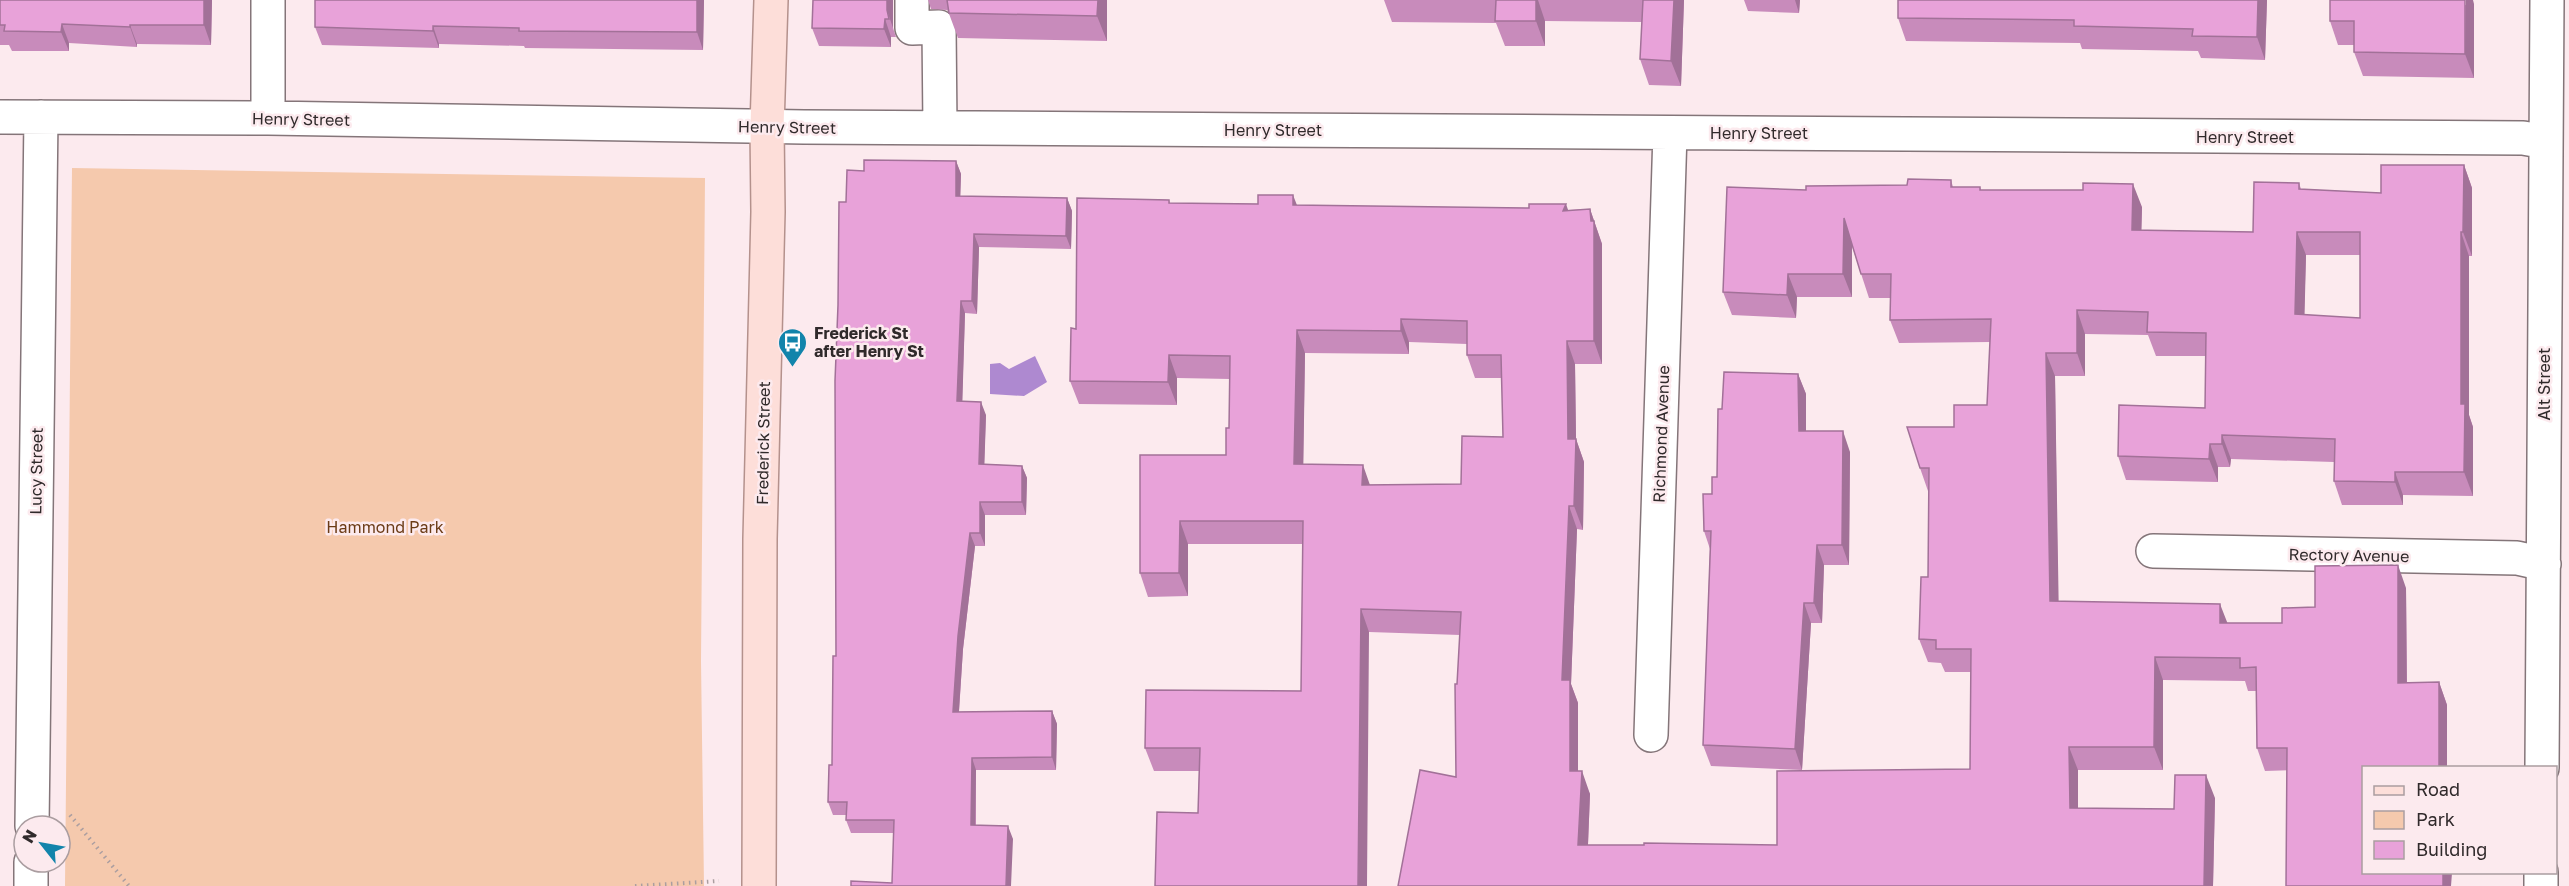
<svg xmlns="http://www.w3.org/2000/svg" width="2569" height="886" font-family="'Golos Text',sans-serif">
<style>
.green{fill:#f5c9ad}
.water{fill:#ae89d0}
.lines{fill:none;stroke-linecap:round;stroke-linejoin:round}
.minor-casing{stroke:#847579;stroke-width:36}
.major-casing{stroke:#b4918c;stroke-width:36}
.path{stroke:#ab9ea0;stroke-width:4;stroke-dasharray:1.5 4.5;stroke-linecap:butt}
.minor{stroke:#fff;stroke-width:33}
.major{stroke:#fdded9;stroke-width:33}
.wall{fill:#c88bbb;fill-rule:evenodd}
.shaded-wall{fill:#a27198}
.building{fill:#e8a2d9;stroke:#a27198;stroke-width:1.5;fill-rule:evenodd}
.labels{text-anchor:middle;stroke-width:5;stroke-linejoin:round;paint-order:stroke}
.street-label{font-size:16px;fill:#302a2b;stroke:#fceaee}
.poi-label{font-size:16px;font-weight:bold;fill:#302a2b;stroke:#fceaee;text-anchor:start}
.park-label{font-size:16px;fill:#6b3b16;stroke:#fceaee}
</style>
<rect width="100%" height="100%" fill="#fceaee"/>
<path class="green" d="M72 168 705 178 701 661 704 886H65Z"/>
<path class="water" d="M1035 356 1047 382 1024 396 990 394V364L1000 363 1009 369Z"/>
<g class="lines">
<defs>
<path id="minor" d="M912 0V28L939 27 940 128
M0 117 268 118 804 127 2523 138 2546 142
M268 118V0
M2153 551 2517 558 2544 564
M1651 735 1670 133
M2542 768 2547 0
M32 826 41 117
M31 886V862
M2541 886V872"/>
<path id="major" d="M759 886 760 539 768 212 767 127 771 0"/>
</defs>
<use href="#minor" class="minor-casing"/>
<use href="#major" class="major-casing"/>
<path class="path" d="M70 815 129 886
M635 886 719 881"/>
<use href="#minor" class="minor"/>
<use href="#major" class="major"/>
</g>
<path class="wall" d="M0 0H212L211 45 137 44V47L69 43V51H12L9 45H0Z
M704 0 703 50 525 48 524 46 439 44V48L322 45 315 27Z
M813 0H893V28L896 37H891V47L819 46 812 28Z
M928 0H1107V41L958 38 948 11 947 10 931 9Z
M1384 0H1684L1681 86 1649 85 1640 59 1642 22 1545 21V46H1505L1496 23 1392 22Z
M1744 0H1800L1799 13 1748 11Z
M1898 0H2267L2265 60 2201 58 2198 51 2082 49 2080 43 1906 41 1898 18Z
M2474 4V78L2363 76 2354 52V45H2338L2330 21Z
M956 161 961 174 960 196 1067 198 1072 211 1071 249 979 247 977 314 965 313 962 402 986 415 984 464 1022 466 1027 478 1026 515H985V546H975L963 649 959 712 1052 711 1057 724 1056 770H976V825L1013 839 892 883 894 833H851L846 820 847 815H833L828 802 832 765 836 656 846 202 864 171Z
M2464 165 2472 188V256H2469V415L2473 427V496L2403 495V505H2342L2334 481V462L2231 459 2230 467H2218V482L2126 480 2118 456 2205 408 2206 356H2156L2148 335 2085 334V376H2055L2058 602 2227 623H2282L2315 607 2406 588 2407 683 2439 682 2447 705V768H2364L2265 771 2257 748 2256 691H2248L2245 681 2163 680V770H2078V808L2174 809 2215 798 2213 886H1398L1456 777 1457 684 1460 635 1369 632 1198 813 1199 771H1154L1145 748 1301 691 1303 544H1188V596L1148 597 1140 573 1226 455 1229 428 1230 379 1177 378V405L1079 404 1070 381 1076 329 1169 200 1170 203 1258 204 1297 205 1568 210 1590 209 1602 244V364H1575L1576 439 1584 462 1583 530 1577 529 1571 684 1578 703V771L1590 794 1588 845H1777L1970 769 1971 672H1945L1941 663 1928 662 1919 639 1928 577 1929 491H1928L1920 468 1954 427 1987 405 1990 342 1899 343 1890 320V298H1869L1852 246V297H1797L1796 318 1732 315 1723 292 1806 190 1907 185 1951 180 1953 187H1980L1981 190 2142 207 2141 230 2253 232 2299 183 2301 189 2381 193ZM2306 255H2360V318L2304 315ZM1409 342 1467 344V355L1475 378H1502L1503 437 1461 484 1370 485 1303 464 1305 353 1409 354Z
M1798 374 1806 394V431L1850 452 1849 565H1824L1822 623H1811L1802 770 1711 766 1703 745 1710 549 1704 531 1717 477 1722 409Z"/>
<path class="shaded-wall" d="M204 0H212L211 45 204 25Z
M697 0H704L703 50 697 32Z
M887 0H893V28L896 37 887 10Z
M1098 0H1107V41L1097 16Z
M1536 0H1538L1545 21V46L1536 21Z
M1674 0H1684L1681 86 1671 61Z
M1795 0H1800L1799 13Z
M2258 0H2267L2265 60 2257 37Z
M2466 0H2473L2474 4V78L2465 54Z
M885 19 891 37V47L884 29Z
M62 24 69 43V51L61 32Z
M130 25 137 44V47L130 27Z
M433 26 439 44V48L433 31Z
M956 161 961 174 960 209 956 196Z
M2464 165 2472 188V256L2463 232Z
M2133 184 2142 207 2141 253 2132 230Z
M1293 195 1302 218 1293 205Z
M1067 198 1072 211 1071 249 1066 236Z
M1566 204 1574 227 1563 211Z
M1590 209 1602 244V364L1594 341 1591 221Z
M1844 218 1852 241V297L1843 274Z
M2297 232 2306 255 2304 337 2295 314Z
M2461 232 2469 256V415L2473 427V496L2464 472 2461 404Z
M974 234 979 247 977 314 972 301Z
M1788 274 1797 297 1796 318 1787 295Z
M961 301 965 313 962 414 957 401Z
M2077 310 2085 334V376L2077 353Z
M1401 319 1409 342V354L1401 331Z
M1297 330 1305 353 1303 487 1294 464Z
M1567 341 1575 364 1576 439 1584 462 1583 530 1574 506 1568 439Z
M2046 353 2055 376 2059 624 2050 601Z
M1169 355 1177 378V405L1168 382Z
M1798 374 1806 394V451L1799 431Z
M981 402 986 415 984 477 979 464Z
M1843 431 1850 452 1849 565 1842 545Z
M2222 435 2231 459 2230 467 2222 444Z
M2210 444 2218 467V482L2209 459Z
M1363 465 1371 488 1362 485Z
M1022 466 1027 478 1026 515 1022 502Z
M2395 472 2403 495V505L2395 482Z
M980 502 985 515V546L980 533Z
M1569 506 1577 529 1571 684 1578 703V794L1570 771 1562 680Z
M1180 521 1188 544V596L1179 573Z
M970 533 975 546 963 649 958 725 953 712 958 636Z
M1817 545 1824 565 1822 623 1814 603Z
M2398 565 2406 588 2407 706 2398 683Z
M1804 603 1811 623 1802 770 1795 749Z
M2220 604 2229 627 2220 623Z
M1361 609 1369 632 1367 886H1358Z
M2155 657 2163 680V770L2154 747Z
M2439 682 2447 705V768H2439Z
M1052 711 1057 724 1056 770 1052 757Z
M2069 747 2078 770V831L2070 808Z
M972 758 976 770 975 838 971 825Z
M1582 771 1590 794 1587 868 1578 845Z
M2206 775 2215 798 2213 886H2204Z
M1008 826 1013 839 1011 886H1006Z
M2443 873H2452L2451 886H2443Z"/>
<path class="building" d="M0 0H204V25H130V27L62 24 61 32 4 31 5 25H0Z
M315 0H697V32L519 31V28L433 26V31L315 27Z
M813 0H887V10L889 19H885L884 29 812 28Z
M947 0H1098L1097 16 949 13Z
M1496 0H1536V21H1495Z
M1643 0H1674L1671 61 1640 59Z
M1898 0H2258L2257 37 2192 36 2193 29 2074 26V20L1898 18Z
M2330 0H2465V54L2354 52V21H2330Z
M864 160 956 161V196L1067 198 1066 236 974 234 972 301H961L957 401 981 402 979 464 1022 466V502H980V533H970L958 636 953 712 1052 711V757L972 758 971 825 1008 826 1006 886H851V881L892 883 894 820H846L847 802H828L829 765H832L833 656H836L835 381 838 305 839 202H846L847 170 864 171Z
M2381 165H2464L2463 232H2461V404H2465L2464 472H2395V482L2334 481 2335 439 2222 435V444H2210L2209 459 2118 456 2119 405 2205 408 2206 333 2147 332 2148 312 2077 310V353H2046L2050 601 2220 604V623H2282V608L2315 607V566L2398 565V683L2439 682V768H2364V873H2443V886H2286L2287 748H2257L2256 667 2240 668V658L2155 657 2154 747H2069L2070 808 2174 809 2175 775H2206L2204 886H1398L1420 770 1456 777 1455 684H1457L1461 612 1361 609 1358 886H1155L1157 812 1198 813 1200 748H1145L1146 690 1301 691 1303 521H1180L1179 573H1140V455H1226V428H1229L1230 356 1169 355 1168 382 1070 381 1071 328 1076 329 1077 198 1169 200V203L1258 204V195H1293V205L1529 208V204H1566L1563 211 1590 209 1591 221H1594V341H1567L1568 439H1576L1574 506H1569L1562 680H1570V771H1582L1578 845H1644V843L1777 845V771L1970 769 1971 649H1936V640L1919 639 1921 577H1928L1929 468H1920L1907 427H1954V405H1987L1991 319 1890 320 1891 274H1861L1844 218 1843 274H1788L1787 295 1723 292 1727 187 1806 190V186L1907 185 1908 179 1951 180V187H1980V190H2083V183L2133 184 2132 230 2253 232 2254 182 2299 183V189L2381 193ZM2297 232H2360V318L2295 314ZM1401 319 1467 321V355H1501L1503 437 1462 436 1461 484 1362 485 1363 465 1294 464 1297 330 1401 331Z
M1724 372 1798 374 1799 431H1843L1842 545H1817L1814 603H1804L1795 749 1703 745 1711 531H1704L1703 494H1712V477H1717L1718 409H1722Z"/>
<defs>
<symbol id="bus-pin" viewBox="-11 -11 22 30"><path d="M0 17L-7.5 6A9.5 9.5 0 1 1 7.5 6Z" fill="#1284ab" stroke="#fceaee"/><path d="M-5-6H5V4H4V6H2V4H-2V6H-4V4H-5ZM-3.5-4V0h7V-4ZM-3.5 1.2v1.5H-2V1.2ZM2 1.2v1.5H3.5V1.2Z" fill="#fff"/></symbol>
</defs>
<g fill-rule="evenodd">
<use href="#bus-pin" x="776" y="326" width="33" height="45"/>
</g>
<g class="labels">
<g class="street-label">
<text transform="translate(301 119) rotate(1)" y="6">Henry Street</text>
<text transform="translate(787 127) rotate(1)" y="6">Henry Street</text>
<text x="1273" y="136">Henry Street</text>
<text x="1759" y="139">Henry Street</text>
<text x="2245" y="143">Henry Street</text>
<text transform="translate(2544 384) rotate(-90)" y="6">Alt Street</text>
<text transform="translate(1661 434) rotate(-88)" y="6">Richmond Avenue</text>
<text transform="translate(763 443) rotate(-89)" y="6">Frederick Street</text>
<text transform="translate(36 471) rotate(-89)" y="6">Lucy Street</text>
<text transform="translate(2349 555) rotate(1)" y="6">Rectory Avenue</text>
</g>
<g class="poi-label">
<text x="814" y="339">Frederick St<tspan x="814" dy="18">after Henry St</tspan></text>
</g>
<g class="park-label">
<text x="385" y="533">Hammond Park</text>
</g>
</g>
<rect x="2362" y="766" width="195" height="108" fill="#fceaee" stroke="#aa9da0" stroke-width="1.5"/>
<rect x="2374" y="786" width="30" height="9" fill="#fdded9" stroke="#aa9da0" stroke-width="1.5"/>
<text x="2416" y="796" font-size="18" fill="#302a2b">Road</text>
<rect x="2374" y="811" width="30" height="18" fill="#f5c9ad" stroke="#aa9da0" stroke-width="1.5"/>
<text x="2416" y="826" font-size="18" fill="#302a2b">Park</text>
<rect x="2374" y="841" width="30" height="18" fill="#e8a2d9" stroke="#aa9da0" stroke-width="1.5"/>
<text x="2416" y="856" font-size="18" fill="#302a2b">Building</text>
<g transform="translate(42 844) rotate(301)"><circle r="28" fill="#fceaee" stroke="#aa9da0" stroke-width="1.5"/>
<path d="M0-4.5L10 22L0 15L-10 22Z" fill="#1284ab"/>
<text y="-9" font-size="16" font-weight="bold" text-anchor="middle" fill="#302a2b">N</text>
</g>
</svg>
